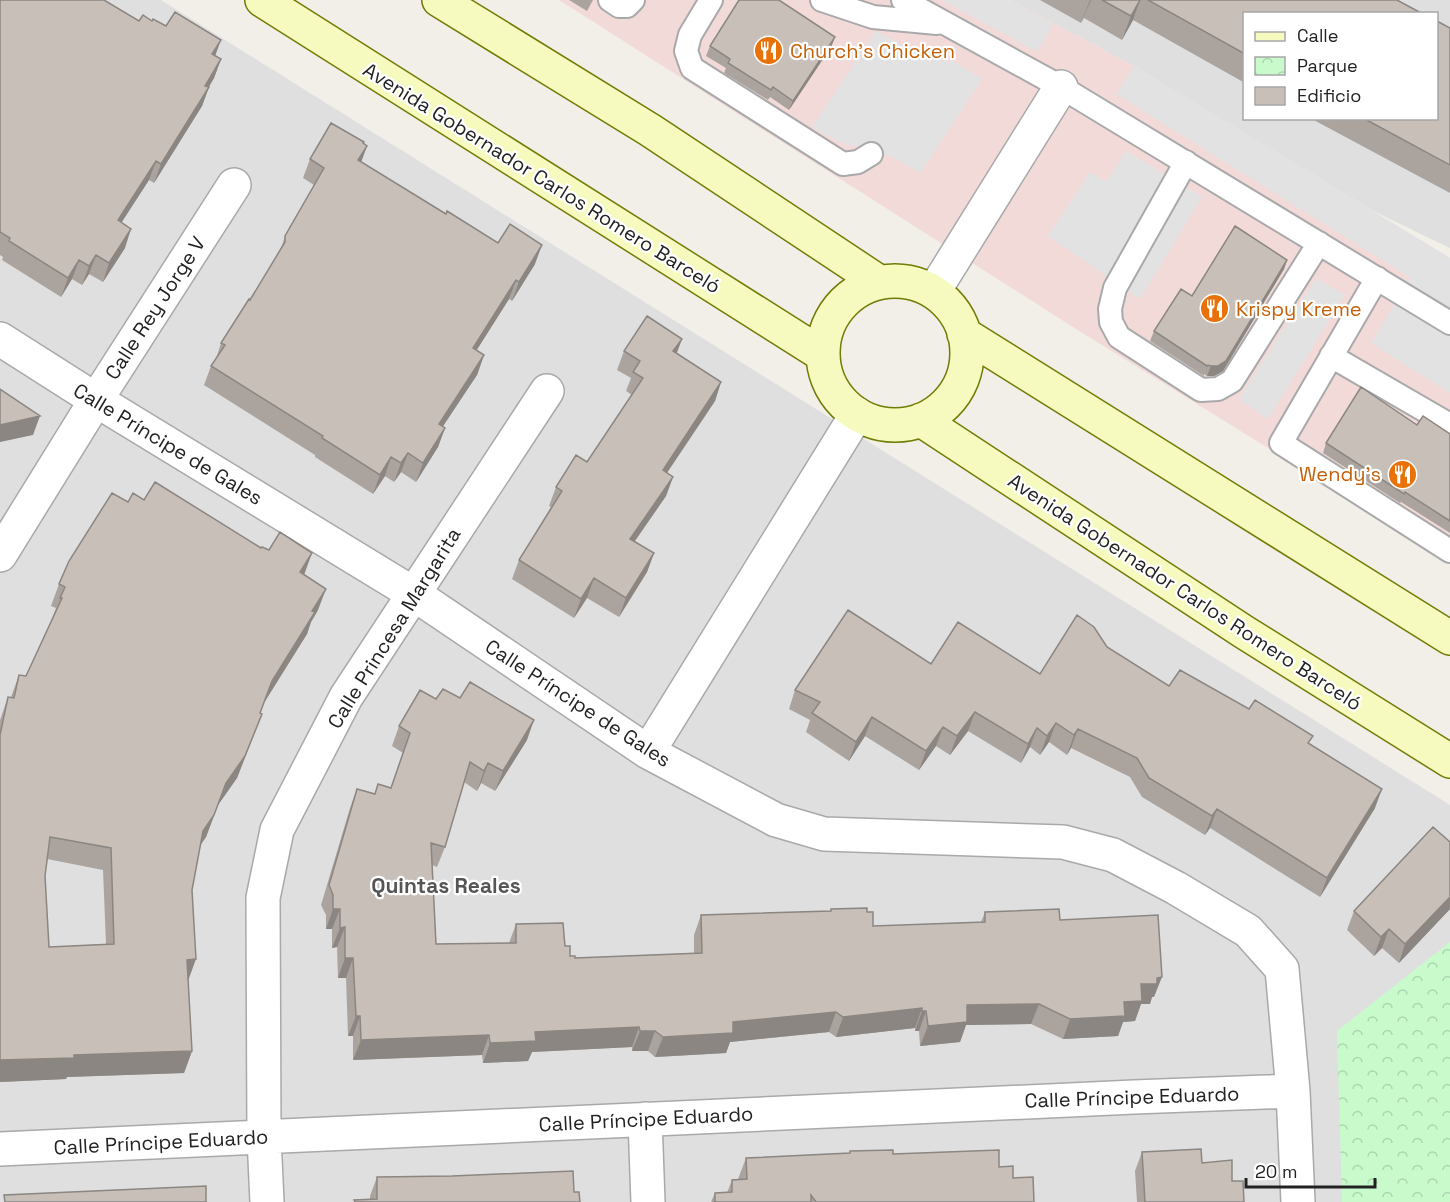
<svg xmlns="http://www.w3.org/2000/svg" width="1450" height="1202" font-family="'Space Grotesk',sans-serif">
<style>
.residential{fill:#e0dfdf;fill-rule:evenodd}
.commercial{fill:#f2dad9}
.park{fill:url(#park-crowns)}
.parking{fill:#e2e2e2}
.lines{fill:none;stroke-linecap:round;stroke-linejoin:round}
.service-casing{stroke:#a9a9a9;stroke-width:26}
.minor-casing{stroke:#a9a9a9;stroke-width:36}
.secondary-casing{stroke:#707d05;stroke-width:36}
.service{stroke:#fff;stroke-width:22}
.minor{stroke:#fff;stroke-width:33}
.secondary{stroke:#f7fabf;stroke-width:33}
.wall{fill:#aba49e;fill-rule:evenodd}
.shaded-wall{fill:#8b8681}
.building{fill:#c7bfb8;stroke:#8b8681;stroke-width:1.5;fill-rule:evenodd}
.labels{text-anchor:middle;stroke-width:4.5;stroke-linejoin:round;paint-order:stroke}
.food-label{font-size:20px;fill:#c56008;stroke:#fff;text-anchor:start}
.street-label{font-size:20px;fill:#222;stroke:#fff}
.neighbourhood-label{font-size:21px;font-weight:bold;fill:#555;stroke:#fff}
</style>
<defs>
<pattern id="park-crowns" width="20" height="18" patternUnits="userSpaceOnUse" patternTransform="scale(1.5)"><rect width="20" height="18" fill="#c8facc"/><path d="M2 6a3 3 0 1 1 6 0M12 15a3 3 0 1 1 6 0" fill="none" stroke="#acd6af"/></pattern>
</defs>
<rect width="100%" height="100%" fill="#f2efe9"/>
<path class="residential" d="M0 0H161L1450 805V1202H0Z
M1010 0H1450V248L1373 211 1134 66ZM1244 14H1436V118H1244Z"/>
<path class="commercial" d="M559 0H1010L1134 66 1450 258V561L1076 329Z"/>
<path class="park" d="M1450 942V1202H1342L1337 1031Z"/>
<path class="parking" d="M942 0H1010L1053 24 1037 52Z
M876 31 901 45 956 63 982 79 920 173 893 157 837 141 812 127Z
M1134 66 1450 258V393L1371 343 1411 278 1116 94Z
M1126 151 1202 197 1140 299 1048 236 1090 172 1106 182Z
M1316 278 1345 295 1268 419 1239 399Z"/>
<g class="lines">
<defs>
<path id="service" d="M610 0 619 6H627L633 0
M711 0 690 35 686 51 692 68 843 164 858 162 871 154
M822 0 873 17 937 23
M903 0 1061 87 1450 323
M1186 162 1115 288 1110 309 1111 322 1119 337 1201 390 1218 389 1232 381 1319 243
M1377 278 1281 443 1450 551
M1331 356 1450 425"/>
<path id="minor" d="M934 291 1061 87
M0 339 96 400 414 594 648 752 776 820 824 834 1063 842 1113 855 1176 888 1248 931 1282 969 1293 1091 1298 1202
M0 555 96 400 234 185
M648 752 857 414
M645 1119 648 1202
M0 1149 1134 1097 1293 1091
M267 1202 264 1137 263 898 277 830 346 697 547 391"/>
<path id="secondary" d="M262 0 823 355
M439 0 650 130 879 282
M823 353a72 72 0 1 1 144 0a72 72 0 1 1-144 0Z
M964 334 1450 638
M921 420 1244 632 1450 761"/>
</defs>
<use href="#service" class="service-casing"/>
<use href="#minor" class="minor-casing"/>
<use href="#secondary" class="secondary-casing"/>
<use href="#service" class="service"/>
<use href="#minor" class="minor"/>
<use href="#secondary" class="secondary"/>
</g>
<path class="wall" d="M0 0 139 21H152L221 59 214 78 209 87 202 106 154 183 149 180 121 222 125 248 103 282 89 274 82 285 72 279 61 297 2 260 3 257 0 255Z
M569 0H593L587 11Z
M1040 0H1397L1245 14V83L1133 20 1122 40 1084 18 1081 23Z
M1450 28V193L1310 118H1437Z
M835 37 831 47 789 110 770 97 768 100 724 73 726 68 706 56 710 46Z
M363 144 367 146 361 162 446 214 535 264 512 301 509 299 476 351 484 355 477 375 442 426 445 428 438 447 416 482 401 472 394 482 385 476 373 494 315 457V455L204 385 211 366 216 359 221 343 250 300 281 249 285 236 314 185 303 178 310 159Z
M1287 260 1284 269 1223 371 1214 376H1207L1204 374V376L1150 341 1154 331 1192 296Z
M682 339 676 353 721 382 715 401 667 473 673 477 666 496 635 541 654 553 647 572 619 617 587 598 574 618 512 579 519 560 551 507 549 506 556 487 587 462 632 395 626 391 631 378 617 370 624 351Z
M1417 425 1450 434V533L1401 502 1400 503 1323 453 1326 443Z
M144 500 304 575 318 610 311 622 307 634 264 702 260 713 262 714 237 778 218 805 206 837 200 845 192 890 188 981 192 1051 184 1073 67 1077 66 1079 0 1082V720L8 697H11L19 675 26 676 52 619 56 608 51 606 59 584 128 502ZM47 859 103 870 106 944 49 947 45 876Z
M1107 647 1169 686 1310 744 1375 808 1320 897 1210 828 1205 835 1142 797 1130 777 1071 748 1067 755 1049 742 1040 755 1030 747 1021 763 968 731 950 755 936 746 919 770 865 736 849 761 806 732 810 720 789 709 795 690 931 664 1040 674Z
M436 699 527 740 495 791 481 783 477 791 464 782 445 847 437 867 432 865 436 944 509 943 516 924 565 946 570 956 575 958 694 953V935L701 915 830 911 831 909 867 912 873 926 981 922 985 912 1060 920 1154 997H1152L1150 1004H1141L1135 1021 1123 1022 1118 1036 1063 1039 1031 1024 966 1025 960 1042 920 1046 919 1031H915V1028L836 1037 829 1032 730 1042 726 1053 655 1057 648 1051H632V1047L532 1052 528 1061 483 1063 482 1055 353 1060V1036H348L346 978H338L337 947 332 948V929H326V915L321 905 350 808 357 789 375 794 378 784 391 788 403 753 392 746 399 726Z
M1450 842V909L1399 963 1382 948 1374 956 1347 930 1354 911Z
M850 1151 893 1154 999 1167 1013 1178 1034 1202H711L715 1193H727L732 1180 738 1179 746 1158 849 1153Z
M1142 1152 1202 1163 1232 1181 1244 1202H1137L1135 1171Z
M377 1177 574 1192 580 1202H354V1200H370V1196Z"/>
<path class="shaded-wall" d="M1090 0H1091L1081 23Z
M1140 0 1133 20 1122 40 1131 16Z
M835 37 831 47 789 110 793 101Z
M221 40 214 59 212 54Z
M221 59 214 78 198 104 209 87 202 106 154 183 161 164 205 86Z
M367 146 360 165 358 160Z
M156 161 149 180 111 239 118 220Z
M131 229 125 248 103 282 109 263Z
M542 245 535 264 512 301 519 282Z
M96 255 89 274 82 285 89 266Z
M79 260 72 279 61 297 68 278Z
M1287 260 1284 269 1223 371 1214 376H1207L1211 366Z
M516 280 509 299 466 367 473 348Z
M682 339 675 358 673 351Z
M484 355 477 375 432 443 439 424Z
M721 382 715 401 656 489 663 470Z
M40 416 33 435 0 442V425Z
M445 428 438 447 416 482 423 463Z
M408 453 401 472 394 482 401 463Z
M391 457 385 476 373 494 380 475Z
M673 477 666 496 623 558 630 539Z
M312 553 304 575 300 572Z
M654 553 647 572 619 617 626 598Z
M594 578 587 598 574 618 581 599Z
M326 589 318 610 311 622 307 634 264 703 272 681 312 611Z
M975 712 968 731 950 755 957 736Z
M262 714 237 778 218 805 206 837 195 853 203 831 226 783Z
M872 717 865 736 849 761 856 742Z
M534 720 527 740 495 791 503 771Z
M1056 723 1049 742 1040 755 1047 736Z
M943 727 936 746 919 770 926 751Z
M1037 728 1030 747 1021 763 1028 744Z
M1078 729 1071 748 1067 755 1074 735Z
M488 763 481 783 477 791 484 771Z
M1382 789 1375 808 1320 897 1327 878Z
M1217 809 1210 828 1205 835 1212 816Z
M1450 897V909L1399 963 1405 944Z
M333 909H340L332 929H326Z
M345 927 337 947 332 948 340 928Z
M1389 929 1382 948 1374 956 1381 937Z
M345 958H353L346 978H338Z
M196 959 188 981 187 960Z
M1162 977 1154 997H1152L1150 1004H1141L1135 1021 1123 1022 1118 1036 1063 1039 1070 1019 1124 1002 1141 984 1157 978Z
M1039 1004 1031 1024 966 1025 960 1042 920 1046 928 1026 967 1005Z
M922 1008 915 1028 836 1037 843 1017Z
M922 1011H926L919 1031H915Z
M836 1012 829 1032 730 1042 726 1053 655 1057 663 1037 733 1022Z
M356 1016H360L353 1036H348Z
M639 1027 632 1047 532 1052 528 1061 483 1063 490 1043 535 1032Z
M640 1031H655L648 1051H632Z
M489 1035 482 1055 353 1060 361 1040Z
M192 1051 184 1073 67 1077 66 1079 0 1082V1060L74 1055Z"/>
<path class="building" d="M0 0H104L139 21 143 15 152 21 153 19 166 26 175 12 221 40 212 54 221 59 205 86 209 87 161 164 156 161 118 220 131 229 109 263 96 255 89 266 79 260 68 278 9 241 10 238 0 232Z
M739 0H779L835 37 793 101 773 87 771 90 728 63 730 59 710 46Z
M1102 0H1140L1131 16Z
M1148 0H1397L1423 14H1245V54Z
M1437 21 1450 28V165L1363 118H1437Z
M331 123 364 142 363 143 367 146 358 160 446 214 447 211 498 243 510 224 542 245 519 282 516 280 473 348 484 355 439 424 445 428 423 463 408 453 401 463 391 457 380 475 322 438 323 436 211 366 225 345 221 343 249 299 250 300 285 242V236L324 168 310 159Z
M1235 226 1287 260 1226 361 1218 366H1211L1208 365 1207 366 1154 331 1181 289 1192 296Z
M647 316 682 339 673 351 721 382 663 470 673 477 630 539 654 553 626 598 594 578 581 599 519 560 562 491 556 487 576 455 587 462 643 378 633 372 640 361 624 351Z
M1361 387 1417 425 1423 416 1450 434V521L1405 492 1404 494 1326 443Z
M0 389 40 416 0 425Z
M155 482 261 548 262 547 269 550 280 532 312 553 300 572 326 589 312 611 315 612 272 681 260 713 262 714 245 756 226 783 214 815 203 831 192 890 196 959 187 960 192 1051 74 1055V1058L0 1060V735L8 697 14 698 19 675 26 676 62 598H60L65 587 59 584 69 561 112 493 128 502 133 493 144 500ZM50 837 111 848 114 944 49 947 45 876Z
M848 610 931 664 958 622 1040 674 1077 615 1094 627 1107 647 1169 686 1180 670 1249 709 1255 700 1313 736 1308 743 1382 789 1327 878 1217 809 1212 816 1149 778 1137 758 1078 729 1074 735 1056 723 1047 736 1037 728 1028 744 975 712 957 736 943 727 926 751 872 717 856 742 812 713 820 702 795 690Z
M470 682 534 720 503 771 488 763 484 771 470 762 445 847 431 843 436 944 516 943V924L563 923 565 946H570V956H575V958L702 953 701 915 831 911V909L867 908V912H873V926L985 922V912L1059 909 1060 920 1158 915 1162 977 1157 978V984H1141L1142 1001 1124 1002 1125 1016 1070 1019 1039 1004 967 1005V1022L928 1026 926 1011H922V1008L843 1017 836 1012 733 1022V1033L663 1037 655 1031H640L639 1027 535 1032 536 1041 490 1043 489 1035 361 1040 360 1016H356L353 958H345V927L340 928V909H333V895L329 885 357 789 375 794 378 784 391 788 410 733 399 726 420 690 436 699 443 689 460 698Z
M1433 827 1450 842V897L1405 944 1389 929 1381 937 1354 911Z
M1201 1149 1202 1163 1232 1160V1181H1243L1244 1202H1145L1142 1152Z
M893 1150V1154L999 1150V1167L1013 1166V1178L1033 1177 1034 1202H816L811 1195V1202H715V1193L732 1192V1180L747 1179 746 1158 850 1153V1151Z
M573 1171 574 1192H579L580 1202H355L354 1200 377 1199V1177L452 1176Z
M206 1186V1202H5L4 1195Z"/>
<defs>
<symbol id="restaurant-disc" viewBox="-11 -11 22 22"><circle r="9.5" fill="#e8710a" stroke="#fff"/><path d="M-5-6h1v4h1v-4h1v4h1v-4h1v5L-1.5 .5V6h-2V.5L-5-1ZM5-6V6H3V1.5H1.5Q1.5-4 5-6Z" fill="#fff"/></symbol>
</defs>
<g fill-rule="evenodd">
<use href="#restaurant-disc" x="752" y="34" width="33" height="33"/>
<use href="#restaurant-disc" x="1198" y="292" width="33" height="33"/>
<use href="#restaurant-disc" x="1386" y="458" width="33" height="33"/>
</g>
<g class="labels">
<g class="food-label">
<text x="790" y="58">Church's Chicken</text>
<text x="1236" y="316">Krispy Kreme</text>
<text x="1381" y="481" text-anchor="end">Wendy's</text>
</g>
<g class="street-label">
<text transform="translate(542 178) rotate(32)" y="7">Avenida Gobernador Carlos Romero Barceló</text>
<text transform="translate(155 308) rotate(-57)" y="7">Calle Rey Jorge V</text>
<text transform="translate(168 444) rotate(31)" y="7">Calle Príncipe de Gales</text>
<text transform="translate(1185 592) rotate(33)" y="7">Avenida Gobernador Carlos Romero Barceló</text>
<text transform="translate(394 628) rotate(-58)" y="7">Calle Princesa Margarita</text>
<text transform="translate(578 703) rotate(33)" y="7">Calle Príncipe de Gales</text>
<text transform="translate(1132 1097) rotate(-2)" y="7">Calle Príncipe Eduardo</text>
<text transform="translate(646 1119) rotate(-3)" y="7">Calle Príncipe Eduardo</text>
<text transform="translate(161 1142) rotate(-3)" y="7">Calle Príncipe Eduardo</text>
</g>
<g class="neighbourhood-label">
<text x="446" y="893">Quintas Reales</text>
</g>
</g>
<rect x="1243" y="12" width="195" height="108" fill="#ffffff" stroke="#a7a7a7" stroke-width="1.5"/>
<rect x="1255" y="32" width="30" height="9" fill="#f7fabf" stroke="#a7a7a7" stroke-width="1.5"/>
<text x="1297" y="42" font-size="18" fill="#222222">Calle</text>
<rect x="1255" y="57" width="30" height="18" fill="url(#park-crowns)" stroke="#a7a7a7" stroke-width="1.5"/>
<text x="1297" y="72" font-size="18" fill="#222222">Parque</text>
<rect x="1255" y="87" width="30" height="18" fill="#c7bfb8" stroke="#a7a7a7" stroke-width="1.5"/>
<text x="1297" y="102" font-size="18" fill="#222222">Edificio</text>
<path d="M1246 1178v9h129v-9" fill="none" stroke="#222222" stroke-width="3"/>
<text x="1255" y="1178" font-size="18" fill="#222222" stroke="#ffffff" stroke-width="4.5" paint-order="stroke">20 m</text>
</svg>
